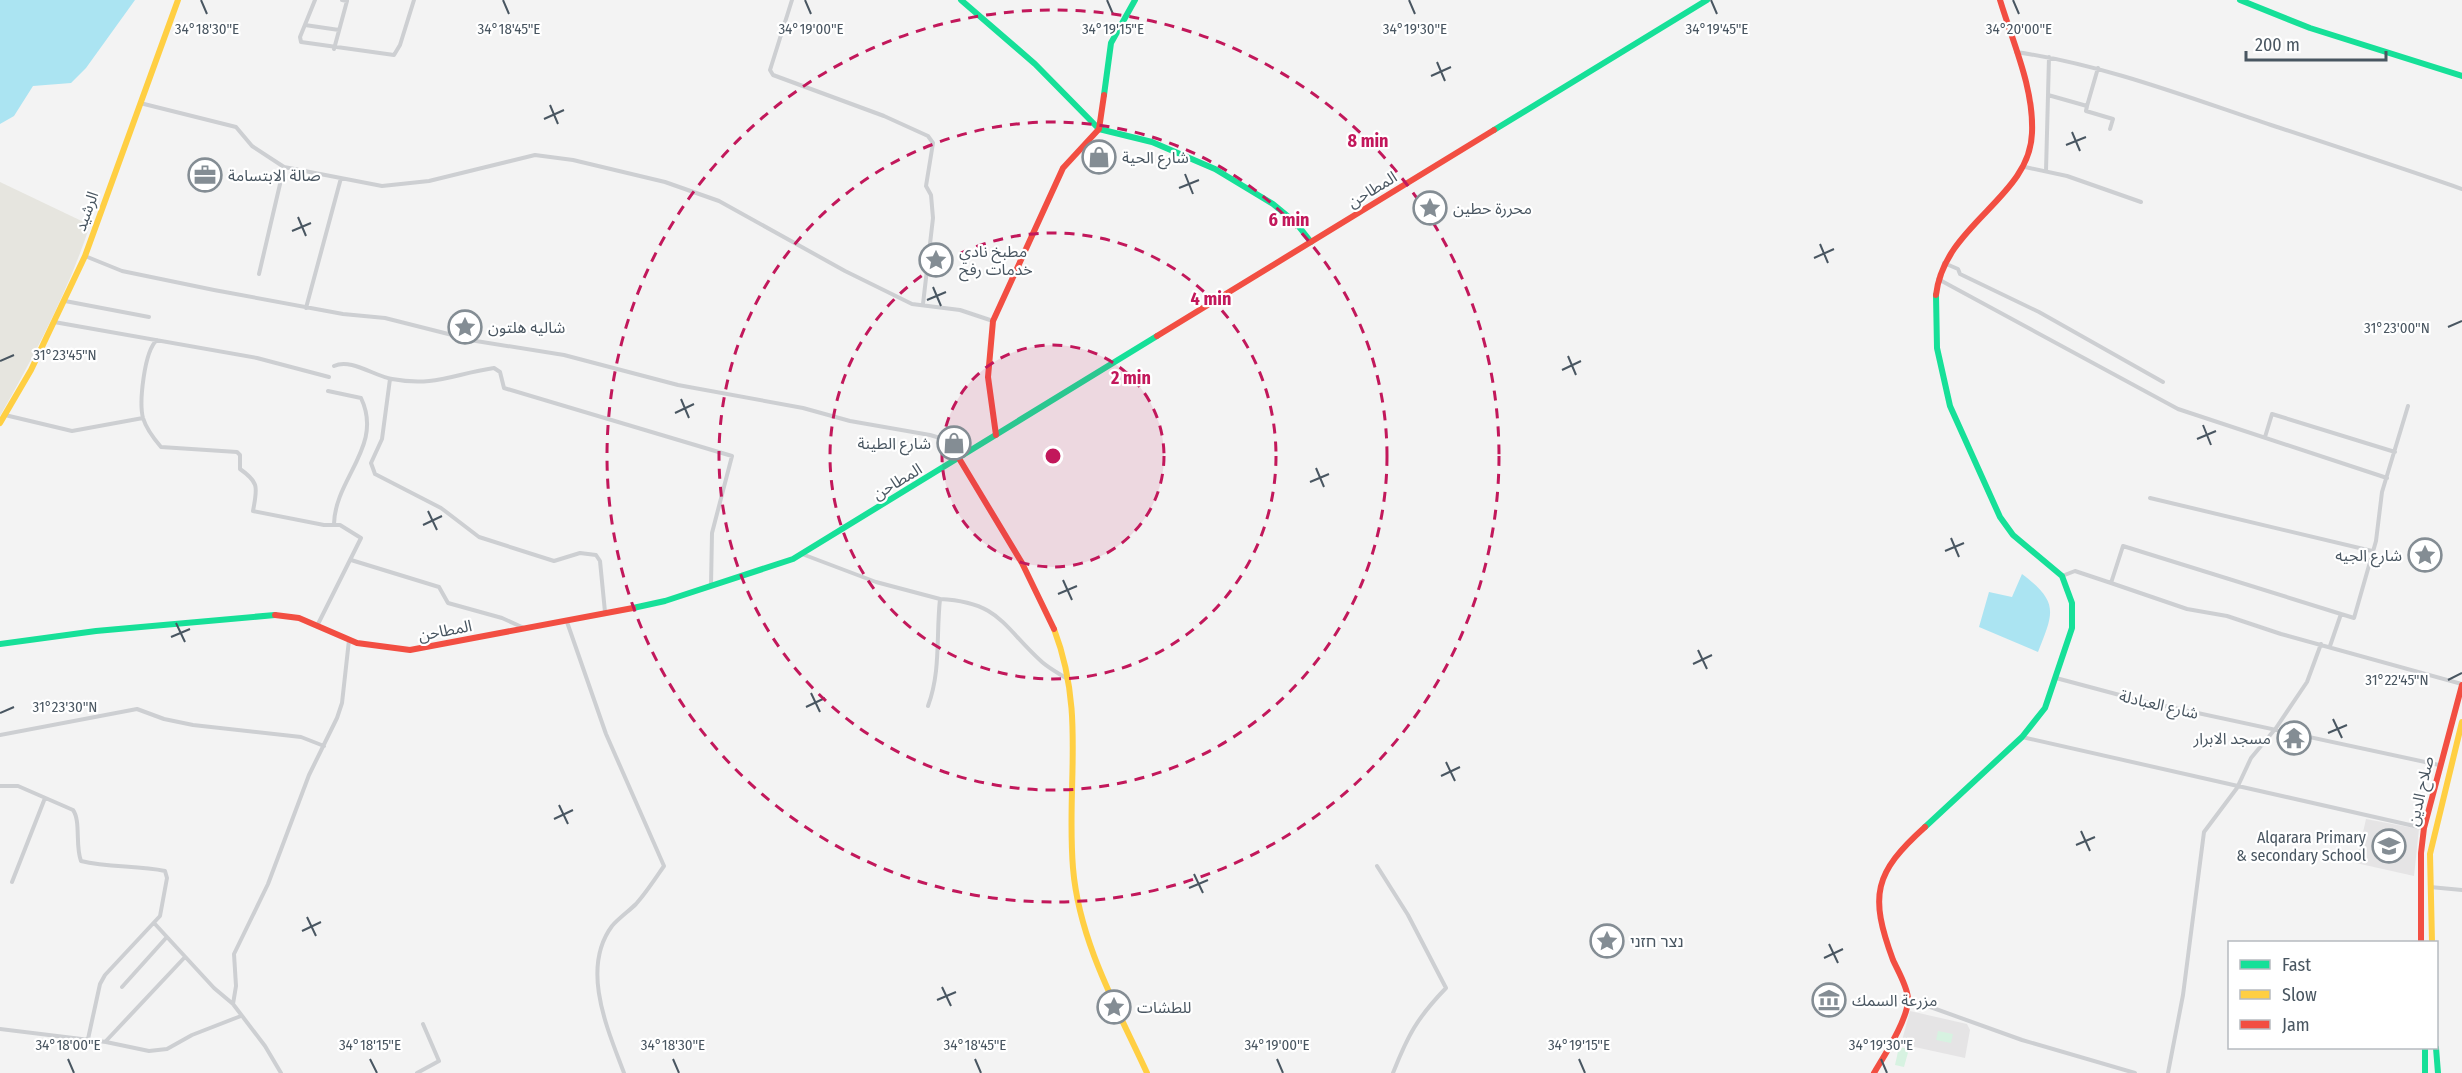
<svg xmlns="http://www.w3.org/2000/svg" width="2462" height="1073" font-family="'Fira Sans Condensed','Noto Sans Arabic','Noto Sans Hebrew',sans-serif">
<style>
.education{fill:#e5e4e5}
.green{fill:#d7f2e1}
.sand{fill:#e6e5df}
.water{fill:#abe4f2}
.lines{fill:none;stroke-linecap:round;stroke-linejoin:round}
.street{stroke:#cdcfd2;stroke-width:4}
.fast{stroke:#16e098;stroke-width:6}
.slow{stroke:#ffcf43;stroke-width:6}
.jam{stroke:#f24e42;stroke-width:6}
.ticks{fill:none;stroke:#495661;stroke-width:2}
.ring{fill:none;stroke:#c2185b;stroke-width:3;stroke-dasharray:10 8}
.labels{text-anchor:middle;stroke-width:4.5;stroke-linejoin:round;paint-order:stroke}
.poi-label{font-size:16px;fill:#495661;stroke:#fff;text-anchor:start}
.street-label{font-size:16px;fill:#495661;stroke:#fff}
.ticks-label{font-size:15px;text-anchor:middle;fill:#495661;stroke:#fff;stroke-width:4.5;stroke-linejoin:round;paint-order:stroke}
.centre{fill:#c2185b;stroke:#fff;stroke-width:3}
.ring-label{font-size:18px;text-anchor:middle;font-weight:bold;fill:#c2185b;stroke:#fff;stroke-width:4.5;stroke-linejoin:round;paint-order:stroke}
</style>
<rect width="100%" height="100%" fill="#f3f3f3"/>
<path class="education" d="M2366 819 2419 829 2414 876 2356 863Z
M1910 1011 1967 1024 1970 1030 1965 1058 1901 1044Z"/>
<path class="green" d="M2382 834 2394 836 2390 856 2378 854Z
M1938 1031 1953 1034 1951 1043 1936 1040Z
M1899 1047 1909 1049 1904 1067 1895 1065Z"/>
<path class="sand" d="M0 182 90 225C68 292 35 354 0 416Z"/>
<path class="water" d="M0 0H135L86 68 71 83 33 86 14 116 0 124Z
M2022 574C2059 602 2054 612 2038 652L1979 627 1989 592 2012 597Z"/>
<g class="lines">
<path class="street" d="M315 0 300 37 301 42 394 55 400 45 414 0
M792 0 770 70 773 75 884 116 928 136 933 143 926 186 931 195 933 218 923 304
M305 25 339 30
M334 49 347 1 342 0
M2016 52C2105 65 2187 97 2271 125 2335 146 2399 167 2462 189
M2048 95 2087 106 2086 111 2113 119 2110 129
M140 103 236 127 252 146 284 167 382 186 429 181 535 155 573 160 665 182 719 201 845 271 912 304 960 310 993 321
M2087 106 2098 68
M2025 167 2067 176 2141 202
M2046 171 2049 57
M85 256 122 271 214 290 343 314 385 318 476 341 564 355 678 385 803 408 850 421 930 435 947 440 964 456
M1944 263 1958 269 1960 274 2039 312 2163 382
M259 274 284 167
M1938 279 2178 409 2387 478
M65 301 149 317
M306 308 341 178
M54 322 257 358 329 377
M157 340C144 351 139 403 143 418 146 428 155 440 161 447L237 452 240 455V469C260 483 257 488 253 511L324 525H340L361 538 318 624
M334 366C351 358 374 376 392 379 435 387 453 374 494 368L500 372 504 388 732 456 712 533 711 585
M390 379 382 439 371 463 375 474 441 508 479 537 554 561 580 553 596 555 600 561 605 612
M328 391 361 398C384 446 335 478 334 524
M5 415 72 431 143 418
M2265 437 2272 414 2395 452
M2150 498 2372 551
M802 554 876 582 940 599C936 636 941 671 928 706
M351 560 439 587 448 603 502 618 524 628
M2062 576 2075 571 2111 583
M940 599C1000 602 1003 627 1042 662 1050 669 1060 674 1069 680
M2341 614 2123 546 2111 583 2187 609 2227 616 2281 634 2462 684
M567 622 606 734 664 866C655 879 646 893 636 904 629 911 619 918 612 926 580 969 608 1030 624 1073
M2330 646 2341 614 2354 618 2376 541 2382 492 2408 406
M2056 678 2142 701 2439 765
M0 735 137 709 164 719 193 725 301 737 324 746
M2022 737 2423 828
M0 786H18L73 810C81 821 75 846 81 861 109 868 137 865 165 871L167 878 160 916 105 975 100 984 88 1039
M1377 866 1408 915 1446 988C1417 1018 1408 1035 1393 1073
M12 882 45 798
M2430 887 2462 890
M155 924 214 988 233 1004 265 1046 281 1073
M122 987 166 938
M1908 999 2022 1040 2135 1073
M233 1004 236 986 234 954 268 884 309 775 337 718 342 703 349 640
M0 1029 106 1042 149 1051 167 1049 192 1035 241 1016
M106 1041 185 957
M417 1073 439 1061 423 1024
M2168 1073 2183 995 2204 832 2237 788 2251 758 2276 728 2307 682 2321 644"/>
<path class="fast" d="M961 0 1035 64 1099 129 1152 142 1215 169 1273 204 1296 223 1311 242
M2240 0 2310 28 2462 76
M1104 95 1111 43 1135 0
M1494 130 1707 0
M633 608 665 601 793 559 1157 336
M0 644 96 631 275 615
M1925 827 2022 737 2045 708 2072 628V603L2062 576 2013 535 2000 517 1950 406 1937 348 1936 295
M2425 1048V1073
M2436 1048 2438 1073"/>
<path class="slow" d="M0 423 31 370 85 256 178 0
M1054 629C1086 713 1066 783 1073 868 1079 941 1117 1008 1147 1073
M2432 942 2430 854 2462 722"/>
<path class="jam" d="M1936 295C1944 224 2030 198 2032 133 2034 88 2013 43 2000 0
M1157 336 1494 130
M996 435 988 377 993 321 1063 168 1099 129 1104 95
M960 460 1022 563 1054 629
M275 615 299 618 357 643 410 650 633 608
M2421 942V853L2424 828 2462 685
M1874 1073C1884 1056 1909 1018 1908 998 1907 986 1898 971 1893 960 1869 895 1874 873 1925 827"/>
</g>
<path class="ticks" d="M201 0 207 14M503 0 509 14M805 0 811 14M1107 0 1113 14M1409 0 1415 14M1711 0 1717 14M2013 0 2019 14M1437 62 1445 81M1431 76 1451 67M550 105 558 124M544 119 564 110M2072 132 2080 151M2066 145 2086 137M1185 174 1193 194M1179 188 1199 180M298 217 306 236M292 231 311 223M1820 244 1828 263M1814 258 1834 249M933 287 941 306M927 300 946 292M2448 327 2462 321M1568 356 1576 375M0 361 14 355M1562 370 1581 361M681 399 689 418M675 413 694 404M2203 425 2211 445M2197 439 2216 431M1316 468 1324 487M1310 482 1329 474M428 511 437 530M423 525 442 516M1951 538 1959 557M1945 551 1964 543M1063 580 1072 600M1058 594 1077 586M176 623 185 642M171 637 190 629M1698 650 1707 669M1693 664 1712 655M2448 680 2462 673M811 693 820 712M806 707 825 698M0 713 14 707M2333 719 2342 738M2328 733 2347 725M1446 762 1455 781M1441 776 1460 767M559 805 568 824M554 819 573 810M2081 831 2090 851M2076 845 2095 837M1194 874 1203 893M1189 888 1208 880M307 917 316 936M302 931 321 922M1829 944 1838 963M1824 958 1843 949M942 987 951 1006M937 1000 956 992M68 1059 74 1073M370 1059 377 1073M673 1059 679 1073M975 1059 981 1073M1277 1059 1283 1073M1579 1059 1585 1073M1881 1059 1887 1073"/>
<circle cx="1053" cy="456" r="111" fill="#c2185b" fill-opacity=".12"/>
<g class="ring">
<circle cx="1053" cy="456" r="111"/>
<circle cx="1053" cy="456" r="223"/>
<circle cx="1053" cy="456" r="334"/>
<circle cx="1053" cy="456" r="446"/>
</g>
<defs>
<symbol id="shop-ring" viewBox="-11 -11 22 22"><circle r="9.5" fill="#fff" stroke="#848d94" stroke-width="1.5"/><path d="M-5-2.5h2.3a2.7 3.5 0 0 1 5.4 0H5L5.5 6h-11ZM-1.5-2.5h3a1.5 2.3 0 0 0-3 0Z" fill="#848d94"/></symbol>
<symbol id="office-ring" viewBox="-11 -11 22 22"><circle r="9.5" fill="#fff" stroke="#848d94" stroke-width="1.5"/><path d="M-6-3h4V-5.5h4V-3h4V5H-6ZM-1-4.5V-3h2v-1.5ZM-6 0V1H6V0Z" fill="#848d94"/></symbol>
<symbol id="sight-ring" viewBox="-11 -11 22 22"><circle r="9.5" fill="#fff" stroke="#848d94" stroke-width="1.5"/><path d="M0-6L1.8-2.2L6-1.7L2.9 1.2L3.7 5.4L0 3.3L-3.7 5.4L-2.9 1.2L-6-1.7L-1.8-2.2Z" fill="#848d94"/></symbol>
<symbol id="temple-ring" viewBox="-11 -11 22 22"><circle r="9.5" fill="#fff" stroke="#848d94" stroke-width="1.5"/><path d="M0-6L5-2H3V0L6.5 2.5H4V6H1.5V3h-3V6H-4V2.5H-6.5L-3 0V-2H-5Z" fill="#848d94"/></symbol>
<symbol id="school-ring" viewBox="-11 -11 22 22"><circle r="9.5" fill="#fff" stroke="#848d94" stroke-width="1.5"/><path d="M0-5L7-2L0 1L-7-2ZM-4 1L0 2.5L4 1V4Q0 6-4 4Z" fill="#848d94"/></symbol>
<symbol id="museum-ring" viewBox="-11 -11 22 22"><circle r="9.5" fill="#fff" stroke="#848d94" stroke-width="1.5"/><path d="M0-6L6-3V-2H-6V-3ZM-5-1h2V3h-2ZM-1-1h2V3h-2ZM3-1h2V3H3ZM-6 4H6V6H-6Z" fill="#848d94"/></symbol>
</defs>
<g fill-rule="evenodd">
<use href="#shop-ring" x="1080" y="138" width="38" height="38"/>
<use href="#office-ring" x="186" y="156" width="38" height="38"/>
<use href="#sight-ring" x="1411" y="189" width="38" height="38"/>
<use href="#sight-ring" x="917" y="241" width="38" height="38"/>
<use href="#sight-ring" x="446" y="308" width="38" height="38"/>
<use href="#shop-ring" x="935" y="424" width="38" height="38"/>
<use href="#sight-ring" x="2406" y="536" width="38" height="38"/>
<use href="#temple-ring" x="2275" y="719" width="38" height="38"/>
<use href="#school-ring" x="2370" y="827" width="38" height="38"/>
<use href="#sight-ring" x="1588" y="922" width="38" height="38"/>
<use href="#museum-ring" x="1810" y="981" width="38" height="38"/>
<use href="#sight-ring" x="1095" y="988" width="38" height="38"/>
</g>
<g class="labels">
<g class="poi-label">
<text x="1122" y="163">شارع الحية</text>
<text x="228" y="181">صالة الابتسامة</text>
<text x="1453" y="214">محررة حطين</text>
<text x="959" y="257">مطبخ نادي<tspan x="959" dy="18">خدمات رفح</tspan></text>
<text x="488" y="333">شاليه هلتون</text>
<text x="931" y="449" text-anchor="end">شارع الطينة</text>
<text x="2402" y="561" text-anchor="end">شارع الجيه</text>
<text x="2271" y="744" text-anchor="end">مسجد الابرار</text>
<text x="2366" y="843" text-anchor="end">Alqarara Primary<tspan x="2366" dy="18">&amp; secondary School</tspan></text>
<text x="1630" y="947">נצר חזני</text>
<text x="1852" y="1006">مزرعة السمك</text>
<text x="1137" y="1013">للطشات</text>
</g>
<g class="street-label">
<text transform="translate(1372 189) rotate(-31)" y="6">المطاحن</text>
<text transform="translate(86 211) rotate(-70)" y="6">الرشيد</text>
<text transform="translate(897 481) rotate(-31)" y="6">المطاحن</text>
<text transform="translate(445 630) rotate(-11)" y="6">المطاحن</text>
<text transform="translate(2159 704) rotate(13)" y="6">شارع العبادلة</text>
<text transform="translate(2420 791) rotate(-77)" y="6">صلاح الدين</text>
</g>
</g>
<g class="ticks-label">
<text x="207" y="34">34°18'30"E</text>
<text x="509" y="34">34°18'45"E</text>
<text x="811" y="34">34°19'00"E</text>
<text x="1113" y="34">34°19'15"E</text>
<text x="1415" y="34">34°19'30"E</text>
<text x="1717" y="34">34°19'45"E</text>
<text x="2019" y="34">34°20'00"E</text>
<text x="2397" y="333">31°23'00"N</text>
<text x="65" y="360">31°23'45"N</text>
<text x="2397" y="685">31°22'45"N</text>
<text x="65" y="712">31°23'30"N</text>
<text x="68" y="1050">34°18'00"E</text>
<text x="370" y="1050">34°18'15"E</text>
<text x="673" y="1050">34°18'30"E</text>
<text x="975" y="1050">34°18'45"E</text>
<text x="1277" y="1050">34°19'00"E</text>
<text x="1579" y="1050">34°19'15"E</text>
<text x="1881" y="1050">34°19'30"E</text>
</g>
<circle cx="1053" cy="456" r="9" class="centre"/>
<g class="ring-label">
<text x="1368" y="147">8 min</text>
<text x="1289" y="226">6 min</text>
<text x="1211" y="305">4 min</text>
<text x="1131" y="384">2 min</text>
</g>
<rect x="2228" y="941" width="210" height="108" fill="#ffffff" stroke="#b6bbc0" stroke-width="1.5"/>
<rect x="2240" y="960" width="30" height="9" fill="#16e098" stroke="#b6bbc0" stroke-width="1.5"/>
<text x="2282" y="971" font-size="18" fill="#495661">Fast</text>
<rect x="2240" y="990" width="30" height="9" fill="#ffcf43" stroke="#b6bbc0" stroke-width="1.5"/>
<text x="2282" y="1001" font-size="18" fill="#495661">Slow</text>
<rect x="2240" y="1020" width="30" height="9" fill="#f24e42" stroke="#b6bbc0" stroke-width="1.5"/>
<text x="2282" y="1031" font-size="18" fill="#495661">Jam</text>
<path d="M2246 51v9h140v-9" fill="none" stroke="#495661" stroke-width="3"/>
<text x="2255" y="51" font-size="18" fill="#495661" stroke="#ffffff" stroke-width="4.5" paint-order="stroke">200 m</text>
</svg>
